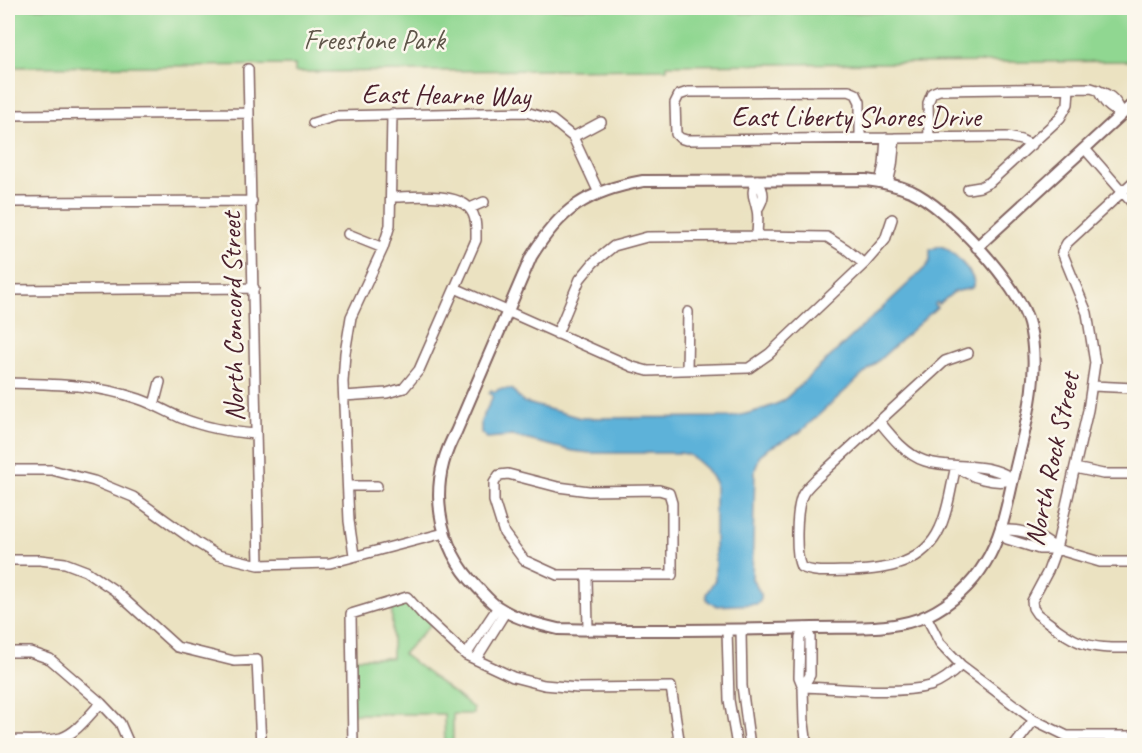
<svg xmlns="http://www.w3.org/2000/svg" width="1142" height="753" font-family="Caveat,sans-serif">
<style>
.green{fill:#90d791;stroke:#6d7b5e;stroke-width:1.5}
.water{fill:#5db2d9;stroke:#546882;stroke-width:1.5}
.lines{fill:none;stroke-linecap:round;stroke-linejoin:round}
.minor-casing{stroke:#826360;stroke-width:12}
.tertiary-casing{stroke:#826360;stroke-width:14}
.minor{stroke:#fff;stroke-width:9}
.tertiary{stroke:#fff;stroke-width:10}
.labels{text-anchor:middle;stroke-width:5;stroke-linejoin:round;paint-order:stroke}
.park-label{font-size:28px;fill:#5f564a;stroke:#fbf7ec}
.street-label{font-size:28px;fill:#4a1f2b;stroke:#fbf7ec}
</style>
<rect width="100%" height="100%" fill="#fbf7ec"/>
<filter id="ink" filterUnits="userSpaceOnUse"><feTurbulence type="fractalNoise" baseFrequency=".0167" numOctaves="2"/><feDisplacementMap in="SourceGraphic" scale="12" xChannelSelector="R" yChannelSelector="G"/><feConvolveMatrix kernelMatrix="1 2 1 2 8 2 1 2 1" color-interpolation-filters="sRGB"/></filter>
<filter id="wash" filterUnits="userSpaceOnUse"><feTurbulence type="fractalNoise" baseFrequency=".008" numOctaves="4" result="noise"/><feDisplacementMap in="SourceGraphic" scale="24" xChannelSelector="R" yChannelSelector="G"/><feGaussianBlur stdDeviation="1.35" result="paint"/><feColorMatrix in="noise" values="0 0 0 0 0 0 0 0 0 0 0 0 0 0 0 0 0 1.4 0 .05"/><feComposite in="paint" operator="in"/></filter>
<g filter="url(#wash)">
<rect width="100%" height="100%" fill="#ebe2c1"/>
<path class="green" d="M8 8H741V13L1134 11V61L667 65V69L295 72V65L8 67Z
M407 597 432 623 403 654 473 708V714H453V745L445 746 444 714H353L352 658H392V601Z"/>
<path class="water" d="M939 246C949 246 973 272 974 283L972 288 954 292 939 304 937 302 934 305 937 307 799 433 769 448 760 455 755 470 752 579 761 594V599L757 604 715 606 707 600 706 594 715 580V482L706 469 697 461 689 455 681 453H590L573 451 512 436 487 438 481 433V421L493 396 489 393 491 390 495 392 499 389H512L523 402 581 418 731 417C750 414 766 409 783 401L926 267 930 261V250Z"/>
</g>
<g filter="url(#ink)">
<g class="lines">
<defs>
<path id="minor" d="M248 69 259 565
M1098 90C1104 103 1110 109 1122 114
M8 115 249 113
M313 123 336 116 526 112 552 120 573 137 599 193
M573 137 601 122
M860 138V102L856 94 849 91 688 92 679 95 675 103 676 134 680 138 686 140 1007 137 1021 140 1032 145
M929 138 928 103 932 93 939 90 1091 88C1108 93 1116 98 1122 114
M1085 149 1134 205
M1134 181 1067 243 1062 252 1087 313 1095 363 1088 410 1056 549 1048 571 1032 601 1033 608 1037 614C1078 645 1083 649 1134 648
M880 182 884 165 886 138
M888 183 892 166 895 138
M968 189 980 187 990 182 1060 118 1068 104 1069 88
M8 202 252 201
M470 208 484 202
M757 210C765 198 765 192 757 180 750 195 754 195 757 210 759 217 757 228 757 236
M348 234 383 248
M455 288 633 367 648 371 749 368 769 354 864 264 885 240 892 219
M8 290 254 288
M557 334 580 279 594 262 614 246 647 237 757 236 827 237 846 249 864 264
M687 370 688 312
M8 383C52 384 96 384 139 399 154 404 167 412 181 418 206 428 230 432 256 434
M1093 386 1134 388
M344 396 387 393 404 388 419 370 476 240C476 229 477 216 469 208 454 192 412 197 392 197
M154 405 160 382
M879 421C891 436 906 455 925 461 953 470 986 460 1013 479
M956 466C951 485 949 509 940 528 924 564 886 570 851 571 836 571 815 574 801 567 795 554 796 511 802 496 804 490 812 483 817 478L945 361 968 353
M956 466C969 477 997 486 1013 479
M1075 468 1103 474H1134
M8 470H52L94 481 133 497 196 542 217 555 259 565 330 563 444 533
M508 474 558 487 589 491 659 490 669 493 672 503V575H557L524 560 504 533 494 501V483L499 475Z
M348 486H377
M1000 531 1007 539 1039 549H1056L1100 562H1134
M1000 531C1018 527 1043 537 1056 549
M354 555 349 521 343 382 345 353 351 317 383 248 390 225 392 114
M8 560H40L65 563 86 571 114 590 177 647 234 661 257 660 261 746
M587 576 588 630
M926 616 940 643 961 665 1034 720 1067 736H1134
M727 630 729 700 737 746
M741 631 742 686 750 746
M8 652H30L50 659 101 703 120 723 130 746
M466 655 498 607
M476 659 506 611
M803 687 810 675V637L805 628 800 637 799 677 803 687 804 723 807 746
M803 687C840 688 895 695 930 686 942 682 953 673 961 665
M8 740C25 740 44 742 61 738 77 733 90 714 101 703
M1015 745 1034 720
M353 746 351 614 407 597 424 616 466 655 513 677 544 685 578 688 671 687 680 746"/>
<path id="tertiary" d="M866 180C882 182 896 185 911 191 947 207 1020 286 1029 324 1042 372 1025 428 1014 475 1007 505 1002 536 985 563 972 585 951 604 928 615 896 631 848 627 813 628 728 630 643 631 558 629 537 624 516 619 498 607 490 602 484 594 478 588 436 546 427 484 456 432L531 257C560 209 587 191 643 181Z
M977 247 1134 103"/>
</defs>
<use href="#minor" class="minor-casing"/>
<use href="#tertiary" class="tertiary-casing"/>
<use href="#minor" class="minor"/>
<use href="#tertiary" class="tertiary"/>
</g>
</g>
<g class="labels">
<g class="park-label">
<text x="374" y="49">Freestone Park</text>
</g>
<g class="street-label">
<text transform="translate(446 94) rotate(1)" y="10">East Hearne Way</text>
<text x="856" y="126">East Liberty Shores Drive</text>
<text transform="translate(232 317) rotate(-91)" y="10">North Concord Street</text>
<text transform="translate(1051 459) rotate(-78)" y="10">North Rock Street</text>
</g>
</g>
<rect width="1142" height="753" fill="none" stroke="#fbf7ec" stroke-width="30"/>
</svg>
